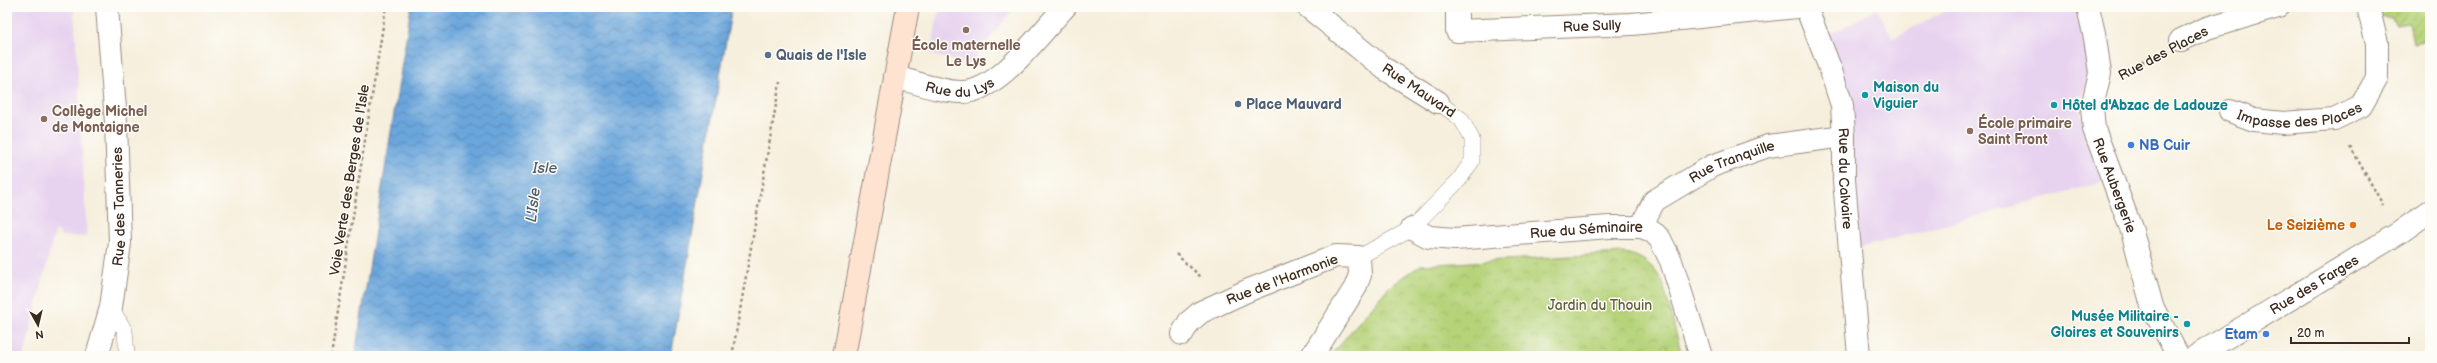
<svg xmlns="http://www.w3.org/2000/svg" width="2437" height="363" font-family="'Balsamiq Sans',sans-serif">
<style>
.built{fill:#e7d2ef}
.park{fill:url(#park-crowns);stroke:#787e4c}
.garden{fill:url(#garden-furrows);stroke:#787e4c}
.water{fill:url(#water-waves);stroke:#53687d}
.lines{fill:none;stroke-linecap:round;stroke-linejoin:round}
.service-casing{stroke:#988c7e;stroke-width:16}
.pedestrian-casing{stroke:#988c7e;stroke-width:24}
.minor-casing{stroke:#988c7e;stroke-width:24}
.secondary-casing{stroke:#988c7e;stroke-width:24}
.path{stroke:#988c7e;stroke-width:2.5;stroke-dasharray:3 3;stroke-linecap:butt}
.service{stroke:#fff;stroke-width:15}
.pedestrian{stroke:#fff;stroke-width:22}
.minor{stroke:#fff;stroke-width:22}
.secondary{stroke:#fee3d1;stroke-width:22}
.education-dot{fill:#8d6e63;stroke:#fdfcf7;stroke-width:1.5}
.service-dot{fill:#5c6f8a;stroke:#fdfcf7;stroke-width:1.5}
.culture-dot{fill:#0f9aa8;stroke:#fdfcf7;stroke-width:1.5}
.shop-dot{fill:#3f7fe0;stroke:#fdfcf7;stroke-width:1.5}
.food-dot{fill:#e8710a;stroke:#fdfcf7;stroke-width:1.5}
.labels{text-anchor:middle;stroke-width:3;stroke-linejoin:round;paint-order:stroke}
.street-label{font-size:14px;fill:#3b2a1e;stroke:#fdfcf7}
.education-label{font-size:14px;font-weight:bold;fill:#785e54;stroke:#fdfcf7;text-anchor:start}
.service-label{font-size:14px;font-weight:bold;fill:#4e5e75;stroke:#fdfcf7;text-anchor:start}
.culture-label{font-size:14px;font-weight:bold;fill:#0d838f;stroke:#fdfcf7;text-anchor:start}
.shop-label{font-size:14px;font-weight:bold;fill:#366cbe;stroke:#fdfcf7;text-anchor:start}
.food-label{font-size:14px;font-weight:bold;fill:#c56008;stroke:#fdfcf7;text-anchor:end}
.park-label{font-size:14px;fill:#605d39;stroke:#fdfcf7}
.water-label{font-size:15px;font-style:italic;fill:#4e5c6a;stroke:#fdfcf7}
</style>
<defs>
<pattern id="park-crowns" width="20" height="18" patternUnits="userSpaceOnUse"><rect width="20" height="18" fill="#b6d379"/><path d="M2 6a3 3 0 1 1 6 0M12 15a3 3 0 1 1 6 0" fill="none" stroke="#9db568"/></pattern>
<pattern id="garden-furrows" width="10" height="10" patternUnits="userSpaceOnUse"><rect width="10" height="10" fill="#b6d379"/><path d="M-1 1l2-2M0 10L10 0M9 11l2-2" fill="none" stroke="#9db568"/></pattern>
<pattern id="water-waves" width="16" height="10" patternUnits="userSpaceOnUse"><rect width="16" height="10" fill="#6ba6dc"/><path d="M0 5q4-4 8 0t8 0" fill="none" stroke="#5987b2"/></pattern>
</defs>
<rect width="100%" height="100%" fill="#fdfcf7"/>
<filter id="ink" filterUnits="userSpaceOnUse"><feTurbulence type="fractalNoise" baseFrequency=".025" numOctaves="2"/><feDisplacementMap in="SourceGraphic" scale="8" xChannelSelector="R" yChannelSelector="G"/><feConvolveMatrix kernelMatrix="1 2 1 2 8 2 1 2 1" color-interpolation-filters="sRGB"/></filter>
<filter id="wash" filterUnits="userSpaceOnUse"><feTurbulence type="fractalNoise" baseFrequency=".012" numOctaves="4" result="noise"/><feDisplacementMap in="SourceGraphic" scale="16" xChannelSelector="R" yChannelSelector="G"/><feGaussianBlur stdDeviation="0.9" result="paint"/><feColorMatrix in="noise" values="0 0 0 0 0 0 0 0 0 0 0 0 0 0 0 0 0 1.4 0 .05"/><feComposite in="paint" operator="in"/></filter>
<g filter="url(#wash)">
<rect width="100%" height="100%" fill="#f6efdd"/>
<path class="built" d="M7 7H74L87 237 60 236V232L55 231 24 356H7Z
M940 7H1015L969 65 930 54Z
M1953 7H2077L2092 73 2084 94 2075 98 2107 181 1855 249 1825 37 1877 9 1893 38Z"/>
<path class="park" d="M1624 253C1643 256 1654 266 1663 283L1682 356H1330L1388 288 1421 265Z"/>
<path class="garden" d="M2373 7H2430V39L2413 43 2409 23 2395 25 2392 17H2375Z"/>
<path class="water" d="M411 7H732L671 356H355Z"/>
</g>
<g filter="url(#ink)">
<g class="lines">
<defs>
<path id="service" d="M1359 257 1412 228 1459 180 1472 161V139L1461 119 1438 102
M111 307 125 331 127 356"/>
<g id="pedestrian">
<path id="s1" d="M1457 7V31L1632 24 1797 7"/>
<path id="s2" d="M1806 7 1830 68 1842 105 1844 136V180L1859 356"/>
<path id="s3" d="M2088 7 2095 38 2100 73 2092 107 2094 129 2132 231 2152 306 2178 356"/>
<path d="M2181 40 2207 28 2278 7"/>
<path id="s4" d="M2230 111 2254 120 2283 123 2334 119 2361 106 2377 78V43L2368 7"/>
<path id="s5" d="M1641 227 1654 201 1712 166 1768 146 1844 136"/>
<path d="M1182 334 1189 322 1201 312 1249 290 1336 256 1359 257 1360 275 1355 288 1312 356"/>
<path id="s6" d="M2196 356 2399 233 2430 211"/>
</g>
<g id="minor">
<path d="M1308 7 1385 69 1438 102"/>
<path id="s7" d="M895 77C915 82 941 92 961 92 997 94 1041 32 1065 7"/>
<path id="s8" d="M1412 228 1429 237 1455 239 1609 227H1641L1652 231 1660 239 1671 261 1701 356"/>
<path id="s9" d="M97 356 111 307 120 243 116 122 107 7"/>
</g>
<path id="secondary" d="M844 356 908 7"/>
</defs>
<use href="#service" class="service-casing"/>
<use href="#pedestrian" class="pedestrian-casing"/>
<use href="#minor" class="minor-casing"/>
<use href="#secondary" class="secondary-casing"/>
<path class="path" d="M2131 69 2153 56
M2350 146 2383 205
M1176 254 1201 277
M331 356 386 7
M732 356 780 82"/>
<use href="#service" class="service"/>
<use href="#pedestrian" class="pedestrian"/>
<use href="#minor" class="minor"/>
<use href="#secondary" class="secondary"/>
</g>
</g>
<g class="education-dot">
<circle cx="966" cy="30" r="4"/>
<circle cx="44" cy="119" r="4"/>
<circle cx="1970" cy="131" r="4"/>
</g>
<g class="service-dot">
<circle cx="768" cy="55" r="4"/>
<circle cx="1238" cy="104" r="4"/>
</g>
<g class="culture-dot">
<circle cx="1865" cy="95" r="4"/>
<circle cx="2054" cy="105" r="4"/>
<circle cx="2187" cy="324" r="4"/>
</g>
<g class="shop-dot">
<circle cx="2131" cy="145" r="4"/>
<circle cx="2266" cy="334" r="4"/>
</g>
<circle class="food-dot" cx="2353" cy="225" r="4"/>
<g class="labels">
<g class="street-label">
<text dy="5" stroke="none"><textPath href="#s1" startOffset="159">Rue Sully</textPath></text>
<text transform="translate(2163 53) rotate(-28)" y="5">Rue des Places</text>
<text dy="5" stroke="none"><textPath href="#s7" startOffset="67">Rue du Lys</textPath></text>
<text transform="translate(1419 90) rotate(34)" y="5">Rue Mauvard</text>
<text dy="5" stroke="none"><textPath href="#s4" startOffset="72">Impasse des Places</textPath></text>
<text dy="5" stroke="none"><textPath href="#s5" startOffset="117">Rue Tranquille</textPath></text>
<text dy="5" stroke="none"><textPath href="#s2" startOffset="178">Rue du Calvaire</textPath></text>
<text transform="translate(349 180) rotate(-81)" y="5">Voie Verte des Berges de l'Isle</text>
<text dy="5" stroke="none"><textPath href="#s3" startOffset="184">Rue Aubergerie</textPath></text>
<text dy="5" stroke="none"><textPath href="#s9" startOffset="152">Rue des Tanneries</textPath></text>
<text dy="5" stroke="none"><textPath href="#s8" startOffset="177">Rue du Séminaire</textPath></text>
<text transform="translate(1282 279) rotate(-21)" y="5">Rue de l'Harmonie</text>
<text dy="5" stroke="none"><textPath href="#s6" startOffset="138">Rue des Farges</textPath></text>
</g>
<g class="education-label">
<text x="966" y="50" text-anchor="middle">École maternelle<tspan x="966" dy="16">Le Lys</tspan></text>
<text x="52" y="116">Collège Michel<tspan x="52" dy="16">de Montaigne</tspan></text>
<text x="1978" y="128">École primaire<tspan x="1978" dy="16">Saint Front</tspan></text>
</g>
<g class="service-label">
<text x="776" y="60">Quais de l'Isle</text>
<text x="1246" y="109">Place Mauvard</text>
</g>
<g class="culture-label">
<text x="1873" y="92">Maison du<tspan x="1873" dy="16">Viguier</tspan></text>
<text x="2062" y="110">Hôtel d'Abzac de Ladouze</text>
<text x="2179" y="321" text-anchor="end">Musée Militaire -<tspan x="2179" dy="16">Gloires et Souvenirs</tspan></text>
</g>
<g class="shop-label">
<text x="2139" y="150">NB Cuir</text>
<text x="2258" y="339" text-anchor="end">Etam</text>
</g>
<g class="food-label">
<text x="2345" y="230">Le Seizième</text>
</g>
<g class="park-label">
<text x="1600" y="310">Jardin du Thouin</text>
</g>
<g class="water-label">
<text x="545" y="173">Isle</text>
<text transform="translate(533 205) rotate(-83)" y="5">L'Isle</text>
</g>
</g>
<rect width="2437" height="363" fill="none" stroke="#fdfcf7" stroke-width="24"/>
<g transform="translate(38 325) rotate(172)" stroke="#fdfcf7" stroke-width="3" paint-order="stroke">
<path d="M0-3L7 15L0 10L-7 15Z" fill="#3b2a1e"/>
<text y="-6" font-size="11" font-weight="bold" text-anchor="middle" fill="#3b2a1e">N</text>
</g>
<path d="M2291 337v6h118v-6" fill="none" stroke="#3b2a1e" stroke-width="2"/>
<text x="2297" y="337" font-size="12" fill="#3b2a1e" stroke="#fdfcf7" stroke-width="3" paint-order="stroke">20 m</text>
</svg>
